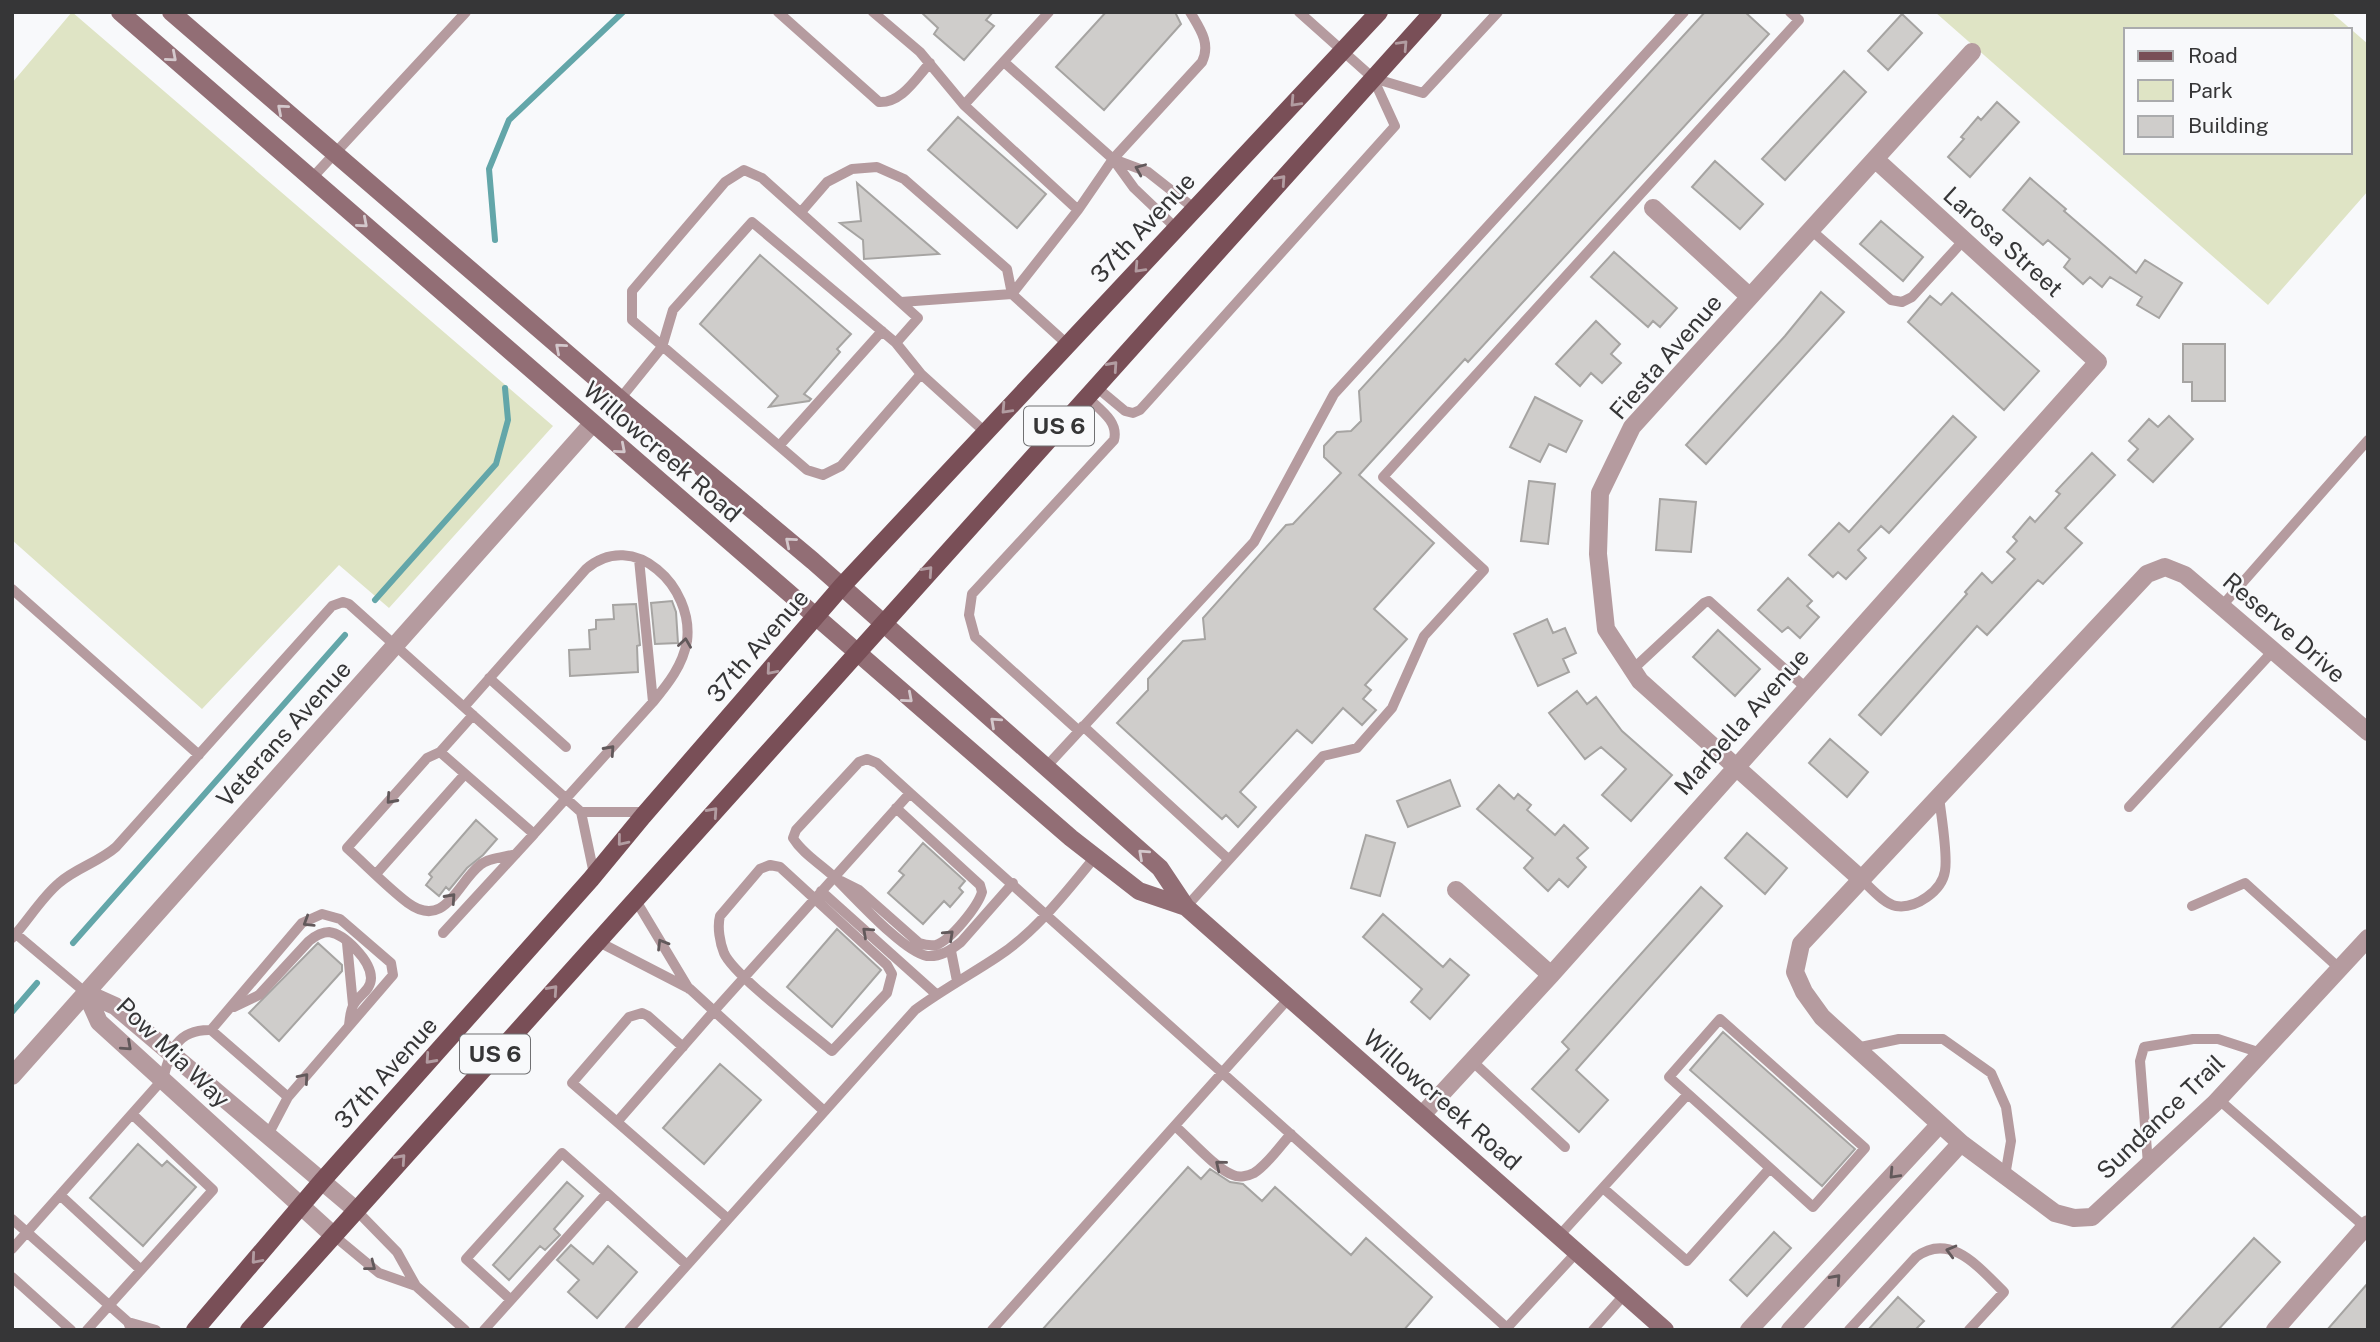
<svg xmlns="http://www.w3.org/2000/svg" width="2380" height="1342" font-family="'Public Sans',sans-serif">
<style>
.green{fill:#dfe4c5;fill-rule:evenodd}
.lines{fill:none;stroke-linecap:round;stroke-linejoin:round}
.stream{stroke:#63a6a9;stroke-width:6}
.building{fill:#cfcdcb;stroke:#a6a4a2;stroke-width:2}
.lane{stroke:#b59b9f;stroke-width:10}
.street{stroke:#b59b9f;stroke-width:18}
.secondary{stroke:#926e75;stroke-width:18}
.primary{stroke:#794f57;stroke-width:18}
.oneway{stroke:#b29ca1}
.oneway2{stroke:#d4c8cc}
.oneway3{stroke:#62595b}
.labels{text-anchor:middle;stroke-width:5;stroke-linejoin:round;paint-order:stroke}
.shield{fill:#f8f9fb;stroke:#707072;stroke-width:2}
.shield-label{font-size:23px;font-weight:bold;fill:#363637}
.street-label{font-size:24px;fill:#363637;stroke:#f8f9fb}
</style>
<rect width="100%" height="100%" fill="#f8f9fb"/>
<path class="green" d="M72 12 553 426 389 608 339 565 202 709 12 540V83Z
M1935 12H2331L2368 44V191L2268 305ZM2126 30H2350V152H2126Z"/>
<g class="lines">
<path class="stream" d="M495 240 489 169 509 120 623 12
M375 600 496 464 508 420 505 388
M73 943 345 635
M12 1012 37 983"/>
</g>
<path class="building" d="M921 12H993L986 20 994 26 964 60 934 34 938 28Z
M1106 12H1175L1181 24 1104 110 1056 67Z
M1705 12H1745L1769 34 1468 362 1465 359 1359 475 1434 543 1374 609 1407 639 1365 685 1371 690 1363 699 1376 710 1362 725 1343 708 1312 743 1297 730 1240 792 1256 807 1238 827 1226 815 1222 819 1117 723 1148 690V679L1183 641 1205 639 1203 618 1286 525 1293 524 1341 473 1324 457V446L1337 432 1351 431 1361 421 1359 391Z
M1902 14 1922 33 1888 70 1868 51Z
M1844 71 1866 92 1785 180 1762 159Z
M1997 102 2019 122 1970 177 1948 157 1964 139 1961 137 1978 117 1981 120Z
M958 117 1046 194 1017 228 928 150Z
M1715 161 1763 204 1740 229 1692 187Z
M2030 178 2066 209 2064 211 2136 273 2145 260 2182 283 2159 318 2137 305 2142 297 2110 277 2102 287 2090 277 2083 284 2064 267 2070 259 2048 240 2043 245 2003 210Z
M857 183 939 254 864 259 863 240 840 223 861 221Z
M1881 221 1923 257 1903 281 1860 244Z
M1614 252 1677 308 1660 327 1653 321 1648 327 1591 277Z
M760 255 851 334 837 349 840 352 804 394 811 399 809 401 769 407 778 396 700 324Z
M1821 292 1844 312 1706 464 1686 445 1785 336Z
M1952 293 2039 371 2004 410 1908 322 1930 296 1941 305Z
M1596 321 1620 344 1611 354 1621 363 1602 383 1591 373 1580 386 1556 364Z
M2183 344H2225V401H2192V382H2183Z
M1535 397 1582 421 1566 452 1549 444 1540 462 1510 447Z
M1953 416 1976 437 1889 533 1881 526 1858 550 1866 558 1846 579 1838 572 1833 577 1809 555 1839 523 1849 532Z
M2169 416 2193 439 2153 482 2128 460 2138 449 2129 441 2149 419 2158 427Z
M2092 453 2115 475 2065 528 2082 543 2043 584 2038 580 1987 635 1977 626 1881 735 1859 715 1967 594 1965 592 1982 573 1992 583 2015 559 2007 552 2017 541 2013 537 2030 517 2035 522 2060 494 2056 491Z
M1529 481 1555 484 1548 544 1521 541Z
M1660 499 1696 502 1691 552 1656 550Z
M1788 578 1812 601 1807 606 1819 617 1800 638 1788 627 1782 632 1758 610Z
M672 601 676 612 678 643 655 644 651 603Z
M636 604 640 645 637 646 638 672 570 676 569 650 590 649 589 630 596 629V620L614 619 613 605Z
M1547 619 1553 633 1565 628 1576 653 1563 659 1569 672 1538 686 1514 634Z
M1718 630 1760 669 1735 696 1693 657Z
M1577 691 1587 704 1596 697 1622 731 1672 775 1631 821 1602 795 1626 769 1601 747 1585 759 1549 713Z
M1830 739 1868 772 1847 797 1809 763Z
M1450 780 1460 806 1408 827 1397 801Z
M1499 785 1514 799 1518 794 1531 805 1527 810 1555 835 1564 825 1588 848 1577 858 1586 867 1568 887 1559 879 1548 891 1524 868 1533 858 1477 809Z
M476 820 497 839 483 855 467 868 449 890 446 887 439 896 426 885 432 877 429 874Z
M1747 833 1787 868 1765 894 1725 858Z
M1366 835 1395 843 1380 896 1351 888Z
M923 843 965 881 959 888 963 892 950 907 944 901 923 924 888 893 904 875 899 871Z
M1701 887 1722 906 1576 1070 1608 1100 1579 1132 1532 1089 1569 1049 1562 1042Z
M1383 914 1443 967 1450 959 1469 975 1430 1019 1411 1002 1422 989 1363 937Z
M837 929 881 970 832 1027 787 987Z
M318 943 342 965V971L279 1041 249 1013Z
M1723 1032 1855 1149 1822 1186 1690 1070Z
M720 1064 761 1100 704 1164 663 1128Z
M138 1144 162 1166 167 1161 196 1187 143 1246 90 1198Z
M1188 1167 1201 1179 1210 1169 1230 1182 1243 1184 1262 1201 1275 1187 1351 1255 1366 1238 1432 1297 1404 1330H1042Z
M567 1182 583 1196 554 1229 560 1235 545 1250 540 1246 509 1280 493 1265Z
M1774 1232 1791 1248 1747 1296 1730 1280Z
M2254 1238 2280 1262 2218 1330H2170Z
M571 1245 593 1264 608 1246 637 1272 597 1318 568 1292 579 1280 557 1260Z
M2368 1283V1330H2327Z
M1898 1297 1924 1321 1915 1330H1868Z"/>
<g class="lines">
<path class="lane" d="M778 12 879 102C902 103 916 78 930 63
M873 12 920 52 964 105 1049 12
M1299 12 1373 78 1423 93 1498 12
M1004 62 1113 159
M964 105 1078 210 1012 294
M312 178 466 12
M1078 210 1113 159 1202 62C1211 43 1200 29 1190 12
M801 212 827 182 852 169 877 167 904 179 1007 269 1012 294
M1176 228 1134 188 1113 159 1148 172 1195 209
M1811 230 1891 300 1902 302 1912 297 1964 240
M901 302 1012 294 1067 344
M896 343 918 318 762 178 744 170 725 182 632 291V320L807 470 823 475 841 466 921 374
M1095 386 1125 411 1133 413 1140 410 1150 399 1395 126 1373 78
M620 399 662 347 673 310 752 222 896 343 921 374 985 432
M779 446 882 331
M639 559 653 702
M12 589 199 755
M2221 607 2368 440
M1632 670 1704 603 1709 601 1806 688
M489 678 566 747
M464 707 586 569C634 528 694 587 687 641 683 665 668 684 653 702L534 834 440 752 473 715
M1083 726 1228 859
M1079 731 975 637 969 615 972 594 1114 440C1119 421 1099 409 1086 396
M440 752 427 758 347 848C367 866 387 887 408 903 445 930 457 883 480 865 488 858 506 857 516 854
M1046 767 1254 542 1334 394 1684 12
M910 793 877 763 867 759 859 762 796 830 793 838C802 853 819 863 832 875 851 893 903 952 927 956 941 957 951 950 961 942L1013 883
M2129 807 2273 651
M581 812H646
M770 865 780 867 887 965 892 974 887 993 832 1051C810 1032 734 976 724 953 720 943 717 927 720 916L760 869Z
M376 874 465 774
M1861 879C1870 887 1884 904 1896 906 1916 909 1942 891 1945 871 1948 853 1941 816 1939 796
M841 881 859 890 919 943C925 945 930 946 936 945 951 940 978 906 982 892L980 885 896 808
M821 891 936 994
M635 899 689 989
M2192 906 2245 883 2339 968
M1186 907 1323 756 1357 748 1392 708 1424 636 1484 570 1383 477 1799 20 1790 12
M443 933 534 834
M16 934 86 993
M12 938C28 921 41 898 59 883 76 868 99 862 116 847L332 606 343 602 349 604 581 812 594 874
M597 941 690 989 714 1011 617 1122 727 1218
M347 943 353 1005
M951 951 957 981
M234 1007 259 995 309 941C315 936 321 932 329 932 345 934 371 961 371 978 371 990 359 995 354 1004 350 1010 350 1019 349 1025
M211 1030 302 923 322 914 340 919 391 963 393 975 288 1097 268 1135
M1856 1048 1899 1039H1943L1991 1073 2006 1107 2011 1141 2005 1176
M1472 1061 1565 1147
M1688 1094 1669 1077 1720 1019 1865 1148 1813 1207 1770 1168
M2218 1099 2365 1227
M823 1110 714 1011 910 793 1507 1328
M617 1122 572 1083 629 1017 642 1013 648 1016 683 1047
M1175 1126C1189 1138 1216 1169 1233 1175 1239 1178 1248 1176 1254 1173 1268 1164 1280 1146 1291 1134
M2148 1164 2140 1061 2144 1047 2193 1039H2218L2261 1053
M60 1195 141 1270
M356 1210 397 1252 416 1286
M12 1219 128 1322
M333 1235 379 1273 416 1286 465 1330
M1559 1236 1688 1094 1770 1168 1687 1261 1603 1188
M12 1249 163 1079C170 1051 177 1029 211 1030L288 1097
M12 1277 71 1330
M511 1300 466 1259 562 1153 607 1193
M87 1330 213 1190 132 1114
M131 1330 128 1322 156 1330
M484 1330 607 1193 687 1265
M629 1330 915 1010C942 990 970 975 997 957 1036 932 1066 892 1095 857
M992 1330 1289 998
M1505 1330 1577 1252
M1593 1330 1625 1294
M1849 1330 1916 1257C1951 1231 1980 1269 2004 1292L1969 1330"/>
<path class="street" d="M1653 208 1750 297
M2368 732 2185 575 2165 567 2147 574 1801 944 1795 972 1804 992 1822 1017 1961 1143 2055 1213 2074 1218 2092 1217 2215 1103 2368 938
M1861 879 1640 681 1606 629 1598 554 1600 493 1632 427 1972 52
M1456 890 1551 975
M86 993 99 1022 333 1235
M86 993 115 1006 356 1210
M12 1076 592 424
M1422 1115 1551 975 2098 362 1875 159
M1749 1330 1940 1124
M1790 1330 1961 1143
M2275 1330 2368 1224"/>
<path class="secondary" d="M120 12 1071 838 1139 891 1186 907
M171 12 620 399 813 561 1160 868 1186 907 1665 1330"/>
<path class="primary" d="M195 1330 322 1181 591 879 643 816 842 586 1379 12
M249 1330 1433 12"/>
</g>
<defs><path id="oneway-chevron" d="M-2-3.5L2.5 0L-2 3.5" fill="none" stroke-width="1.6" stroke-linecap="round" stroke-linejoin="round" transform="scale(1.75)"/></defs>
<g class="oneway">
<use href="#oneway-chevron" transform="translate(1403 45) rotate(-47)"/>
<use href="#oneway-chevron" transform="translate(1295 102) rotate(133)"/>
<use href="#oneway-chevron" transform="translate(1281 180) rotate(-48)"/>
<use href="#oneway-chevron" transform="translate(1139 268) rotate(133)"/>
<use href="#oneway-chevron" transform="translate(1113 366) rotate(-48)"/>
<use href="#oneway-chevron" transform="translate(1006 409) rotate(133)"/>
<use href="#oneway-chevron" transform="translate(928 571) rotate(-48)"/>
<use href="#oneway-chevron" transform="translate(771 670) rotate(131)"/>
<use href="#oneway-chevron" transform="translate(713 812) rotate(-48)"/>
<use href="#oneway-chevron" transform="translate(622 841) rotate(129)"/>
<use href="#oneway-chevron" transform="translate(553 990) rotate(-48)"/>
<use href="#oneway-chevron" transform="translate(430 1059) rotate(132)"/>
<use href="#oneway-chevron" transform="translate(401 1159) rotate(-48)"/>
<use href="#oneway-chevron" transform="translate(256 1259) rotate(131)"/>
</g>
<g class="oneway2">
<use href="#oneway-chevron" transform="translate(172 57) rotate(41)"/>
<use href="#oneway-chevron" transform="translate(282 109) rotate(-139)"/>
<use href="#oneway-chevron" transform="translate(363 223) rotate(41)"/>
<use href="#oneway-chevron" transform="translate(560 348) rotate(-139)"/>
<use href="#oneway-chevron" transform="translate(621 449) rotate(41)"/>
<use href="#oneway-chevron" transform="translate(790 542) rotate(-140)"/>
<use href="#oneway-chevron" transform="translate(908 698) rotate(41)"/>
<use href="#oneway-chevron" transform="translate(995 722) rotate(-138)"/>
<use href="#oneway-chevron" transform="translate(1143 854) rotate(-138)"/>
</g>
<g class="oneway3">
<use href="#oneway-chevron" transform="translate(1140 169) rotate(-157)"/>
<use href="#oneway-chevron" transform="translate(685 643) rotate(-82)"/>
<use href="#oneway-chevron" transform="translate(610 750) rotate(-48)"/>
<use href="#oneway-chevron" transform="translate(391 799) rotate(132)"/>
<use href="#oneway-chevron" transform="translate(451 898) rotate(-48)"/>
<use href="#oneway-chevron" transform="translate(308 922) rotate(148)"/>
<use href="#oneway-chevron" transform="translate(867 932) rotate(-138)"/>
<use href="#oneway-chevron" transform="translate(949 935) rotate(-43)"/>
<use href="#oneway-chevron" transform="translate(662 944) rotate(-121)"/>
<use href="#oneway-chevron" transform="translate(127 1046) rotate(42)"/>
<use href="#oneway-chevron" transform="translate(304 1078) rotate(-49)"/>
<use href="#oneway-chevron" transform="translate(1220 1165) rotate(-141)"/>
<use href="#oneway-chevron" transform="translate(1894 1174) rotate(133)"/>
<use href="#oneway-chevron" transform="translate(1951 1251) rotate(-165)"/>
<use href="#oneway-chevron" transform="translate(371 1266) rotate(38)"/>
<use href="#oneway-chevron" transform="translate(1836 1279) rotate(-48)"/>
</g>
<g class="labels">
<g class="shield">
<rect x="1024" y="406.5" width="70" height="39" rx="5"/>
<rect x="460" y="1034.5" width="70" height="39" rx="5"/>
</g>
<g class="shield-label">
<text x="1059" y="434">US 6</text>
<text x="495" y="1062">US 6</text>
</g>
<g class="street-label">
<text transform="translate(1143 228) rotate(-47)" y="8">37th Avenue</text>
<text transform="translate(2003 242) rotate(42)" y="8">Larosa Street</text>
<text transform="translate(1666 357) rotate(-49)" y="8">Fiesta Avenue</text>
<text transform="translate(662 452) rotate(41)" y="8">Willowcreek Road</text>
<text transform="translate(2284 628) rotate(41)" y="8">Reserve Drive</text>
<text transform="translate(758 646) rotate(-49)" y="8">37th Avenue</text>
<text transform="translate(1742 722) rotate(-48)" y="8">Marbella Avenue</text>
<text transform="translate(284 734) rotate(-48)" y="8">Veterans Avenue</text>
<text transform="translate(173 1053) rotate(44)" y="8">Pow Mia Way</text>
<text transform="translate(386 1073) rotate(-48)" y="8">37th Avenue</text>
<text transform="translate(1442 1100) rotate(41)" y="8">Willowcreek Road</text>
<text transform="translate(2161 1117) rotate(-44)" y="8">Sundance Trail</text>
</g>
</g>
<rect width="2380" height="1342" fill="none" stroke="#363637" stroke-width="28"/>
<rect x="2124" y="28" width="228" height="126" fill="#f8f9fb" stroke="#aaabad" stroke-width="2"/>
<rect x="2138" y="51" width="35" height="10" fill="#794f57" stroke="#aaabad" stroke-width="2"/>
<text x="2188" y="63" font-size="21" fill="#363637">Road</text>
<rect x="2138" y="80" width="35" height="21" fill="#dfe4c5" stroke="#aaabad" stroke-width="2"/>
<text x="2188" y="98" font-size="21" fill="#363637">Park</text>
<rect x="2138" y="116" width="35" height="21" fill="#cfcdcb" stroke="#aaabad" stroke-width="2"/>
<text x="2188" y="133" font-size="21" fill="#363637">Building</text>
</svg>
